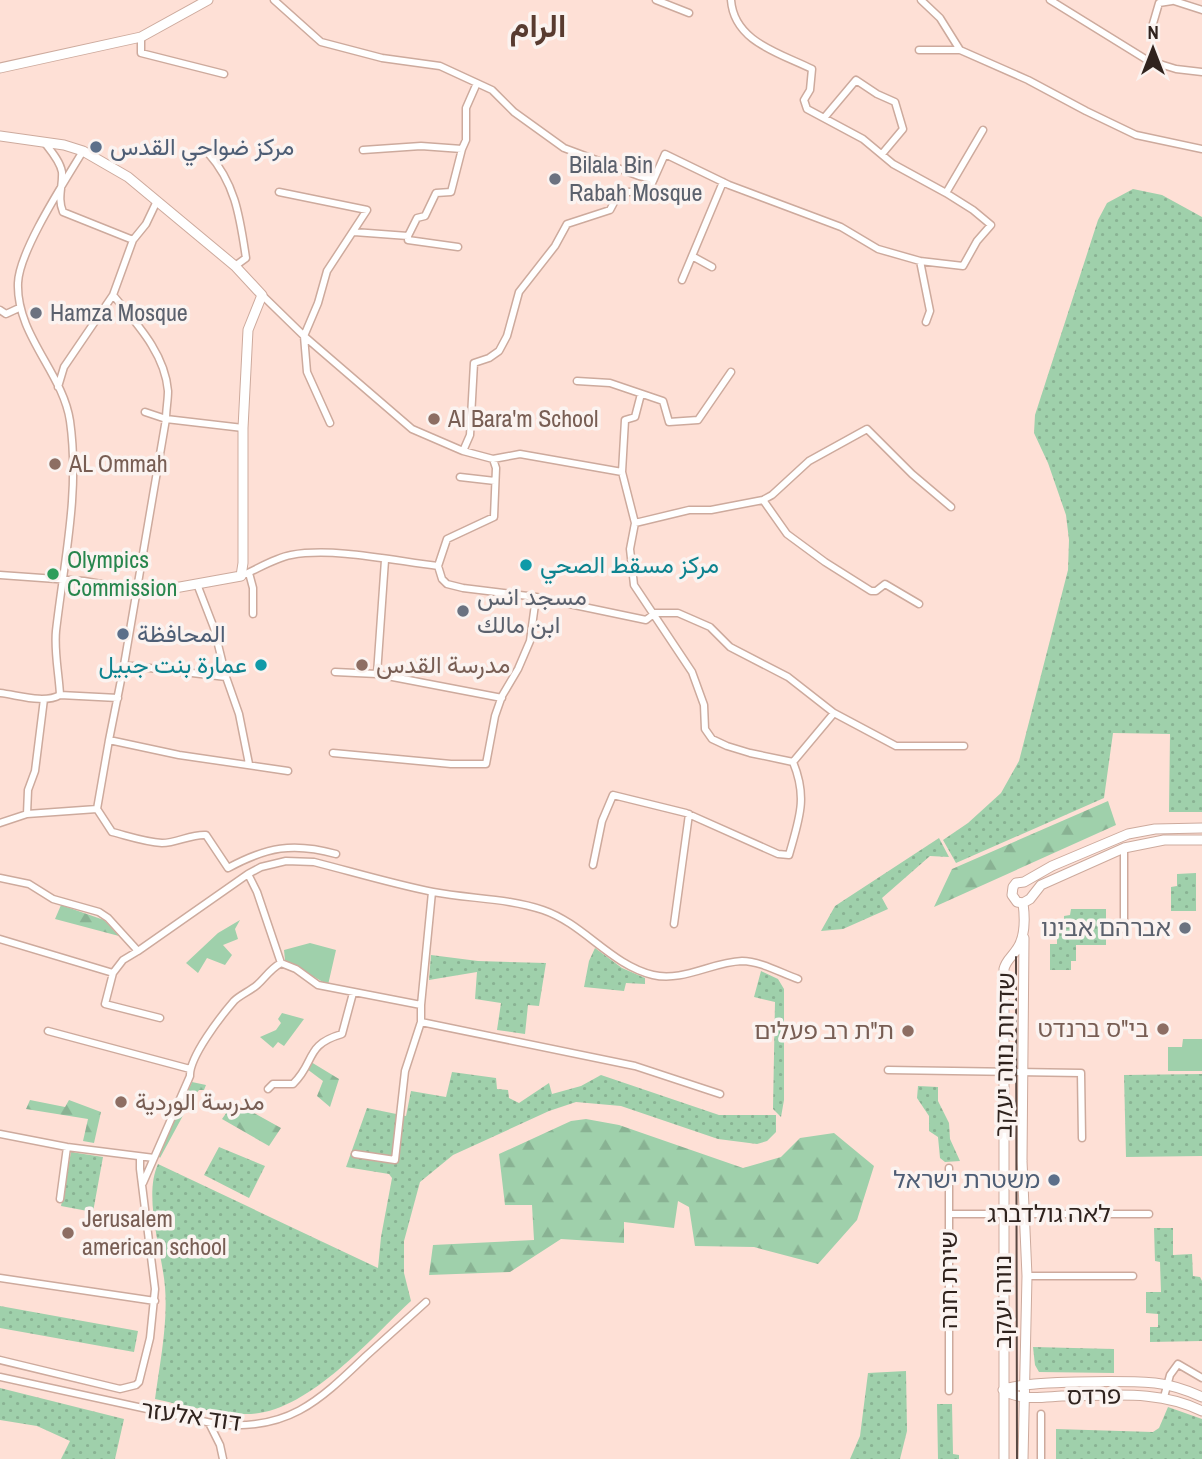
<svg xmlns="http://www.w3.org/2000/svg" width="1202" height="1459" font-family="'Archivo Narrow',Vazirmatn,'Noto Sans Hebrew',sans-serif">
<style>
.grass{fill:url(#grass-dots)}
.forest{fill:url(#forest-firs)}
.garden{fill:#9fd0ab}
.lines{fill:none;stroke-linecap:round;stroke-linejoin:round}
.street-casing{stroke:#cdaa9d;stroke-width:9}
.secondary-casing{stroke:#cdaa9d;stroke-width:11}
.street{stroke:#fff;stroke-width:6}
.secondary{stroke:#fff;stroke-width:9}
.tram{stroke:#594842;stroke-width:2}
.service-dot{fill:#5c6f8a;stroke:#fbf3f0;stroke-width:2.5}
.worship-dot{fill:#6b7280;stroke:#fbf3f0;stroke-width:2.5}
.education-dot{fill:#8d6e63;stroke:#fbf3f0;stroke-width:2.5}
.culture-dot{fill:#0f9aa8;stroke:#fbf3f0;stroke-width:2.5}
.leisure-dot{fill:#2e9e5b;stroke:#fbf3f0;stroke-width:2.5}
.labels{text-anchor:middle;stroke-width:7;stroke-linejoin:round;paint-order:stroke}
.service-label{font-size:24px;fill:#4e5e75;stroke:#fbf3f0;text-anchor:start}
.worship-label{font-size:24px;fill:#5b616d;stroke:#fbf3f0;text-anchor:start}
.education-label{font-size:24px;fill:#785e54;stroke:#fbf3f0;text-anchor:start}
.leisure-label{font-size:24px;fill:#27864d;stroke:#fbf3f0;text-anchor:start}
.culture-label{font-size:24px;fill:#0d838f;stroke:#fbf3f0;text-anchor:start}
.street-label{font-size:24px;fill:#30231e;stroke:#fbf3f0}
.district-label{font-size:32px;font-weight:bold;fill:#583b30;stroke:#fbf3f0}
</style>
<defs>
<pattern id="grass-dots" width="8" height="8" patternUnits="userSpaceOnUse" patternTransform="scale(1.75)"><rect width="8" height="8" fill="#9fd0ab"/><path d="M2 2h.1M6 6h.1" fill="none" stroke="#89b293" stroke-width="1.8" stroke-linecap="round"/></pattern>
<pattern id="forest-firs" width="22" height="20" patternUnits="userSpaceOnUse" patternTransform="scale(1.75)"><rect width="22" height="20" fill="#9fd0ab"/><path d="M5 1l3.5 6h-7zM16 11l3.5 6h-7z" fill="#89b293"/></pattern>
</defs>
<rect width="100%" height="100%" fill="#fee0d6"/>
<path class="grass" d="M1133 189 1162 195 1202 217V812H1169L1170 734 1113 733 1104 798 956 863 943 840 968 823 1001 793 1019 761 1068 570 1069 540 1066 515 1048 463 1034 433 1035 415 1098 220 1107 203Z
M939 838 949 857 930 856 882 898 888 909 843 929 821 931 835 906Z
M1196 873V911H1171V887L1177 886V874Z
M1071 909H1106V945H1076V961H1071V970H1050V944H1057V925H1064V916L1070 915Z
M595 948 622 968 645 978V984L626 983 624 991 584 987 589 961Z
M431 955 478 961 546 963 539 1006 528 1005 525 1034 497 1030 501 1003 475 999 477 972 429 980Z
M761 971 778 979 784 989V1100L781 1117 773 1109 775 1002 754 997Z
M452 1072 496 1078 497 1089 508 1090 509 1098 519 1103 549 1083 552 1094 581 1086 601 1075 719 1115H776V1132L767 1141 757 1144 718 1139 621 1106 576 1102 549 1111 453 1155 420 1182 404 1241V1273L411 1301C370 1339 309 1411 251 1414 219 1415 187 1406 155 1399 160 1362 168 1324 165 1287 162 1251 143 1197 158 1164L378 1268 381 1237 392 1178 389 1174 346 1167 367 1108 406 1116 411 1091 446 1097Z
M1202 1074V1156L1126 1157 1124 1075Z
M918 1086 938 1087V1101L949 1123 950 1139 960 1161 945 1162 940 1158 938 1137 929 1131V1116L917 1098Z
M219 1147 265 1166 249 1198 204 1175Z
M71 1152 103 1157 93 1212 61 1206Z
M1154 1228H1173V1255L1192 1254 1193 1276 1200 1277 1202 1281V1341L1150 1342V1327H1158V1314L1146 1313V1292H1161L1160 1262 1155 1261Z
M0 1306 138 1331 134 1352 0 1328Z
M1033 1347 1114 1349V1373L1039 1372 1035 1365Z
M906 1371 907 1431 900 1459H850L860 1436 868 1373Z
M0 1388 124 1419 115 1459H61L70 1441 37 1426 0 1420Z
M937 1404H952L953 1454 959 1455V1459H938Z
M1168 1407 1202 1419V1459H1056V1429L1153 1432 1159 1428Z"/>
<path class="forest" d="M1108 801 1116 825 934 907 952 869Z
M61 905 104 920 119 936 55 919Z
M311 1062 339 1079 330 1107 317 1096 323 1081 307 1069Z
M192 1082 206 1085 204 1090H199L193 1097 160 1158 158 1155Z
M30 1100 65 1107 69 1100 101 1112 94 1143 83 1141 88 1119 26 1109Z
M234 1102 281 1128 269 1146 222 1119Z
M586 1119 619 1125 743 1168 781 1157 800 1138 834 1133 874 1166 857 1220 818 1264 754 1247 695 1246 689 1207 678 1201 674 1228 624 1222V1243L561 1239 510 1272 429 1275 433 1245 534 1240 532 1205H505L499 1154 571 1121Z"/>
<path class="garden" d="M240 920 235 929 238 939 223 945 232 955 225 965 207 958 198 973 186 963 218 933Z
M310 943 336 950 328 985 285 960 284 950Z
M282 1013 304 1019 284 1046 278 1042 273 1048 260 1037 276 1030 281 1023 278 1019Z
M1183 1039H1202V1071H1168V1047H1182Z"/>
<g class="lines">
<defs>
<path id="street" d="M274 0 321 42 382 58 440 66 492 90 514 112 564 148 639 176 654 179
M656 0 689 13
M921 0 940 18 960 50
M1050 0 1147 60 1176 69 1202 72
M1171 0 1202 10
M1152 27 1159 3 1172 1
M141 37V53L224 74
M919 50H960L1028 80 1086 111 1136 135 1202 149
M824 118 856 80 877 94 895 102 903 129 882 154
M44 142C51 151 60 161 62 172 63 186 57 198 63 212L133 240
M363 150 421 146 462 149 466 140V108L477 83
M208 153C236 184 240 219 246 258L235 266
M279 192 367 210 327 271 318 303 304 336 307 372 330 423
M946 193 983 130
M354 232 408 236V240L458 247
M408 236 417 218 425 216 436 193 451 192 462 149
M692 256 712 267
M920 261 930 311 926 322
M682 280 723 182
M113 295C136 323 165 353 168 391 168 400 166 410 166 419L124 665
M262 295 304 336 412 429 463 451 493 459 520 454 622 472
M0 310 6 314 19 308
M577 381 610 383 663 401 669 422 698 420 731 372
M58 387 64 367 113 295 133 240 146 224 156 203
M641 394 635 417 625 420 622 472 635 523 630 549 634 585 692 672 704 705 705 729 712 739 727 746 750 753 793 762 834 713
M145 412 166 419 243 428
M463 451 470 435 474 363 489 358 499 351 507 336 519 292 555 246 567 224 610 210 619 193 649 190 665 154 729 185 841 227 878 249 920 261 963 266 977 241 991 225 973 210 946 193 893 164 863 139 807 109 804 100 810 90 812 69C780 53 734 42 731 0
M460 477 495 481
M763 500 787 534 825 562 871 591H876L885 584 919 604
M635 523 689 510H711L763 500 772 495 809 461 867 429 912 474 951 507
M438 566 447 539 494 517 496 468 493 459
M249 573 253 588V614
M0 575 84 581 136 590
M241 576C256 570 274 558 291 555 334 547 395 561 438 566L442 579 447 584 463 588 536 597 646 620 655 613H678L710 627 730 647 788 677 834 713 896 746H964
M197 584 214 628 226 677
M335 672 377 674 502 698
M377 674 385 560
M0 693C18 695 44 704 60 695L118 698
M60 695C59 674 54 652 56 631 64 561 80 492 70 421 63 373 16 335 18 283 19 251 65 181 83 151
M109 740 124 665 226 677 239 714 249 764
M333 753 451 764H486L495 716 502 696 518 669 530 641 536 597
M288 771 179 755 109 740 97 809 112 832C128 836 145 842 162 843 177 843 191 834 206 835L228 868C267 847 293 842 336 854
M27 814 28 790 35 771 44 699
M0 823 27 814 97 809
M593 865 602 821 613 795 686 813 778 854 789 855C799 819 808 798 793 762
M248 874 257 892 281 963 296 969 318 985 421 1005V1022L635 1066 720 1094
M0 878 29 884 53 899 99 912 108 918 138 951 248 874 261 867 286 861 314 862C353 872 393 884 433 892 470 899 508 898 543 910 584 924 611 965 653 975 683 982 712 962 742 961 760 961 781 973 798 979
M674 924 689 814
M1124 929V848
M0 939 113 973 123 960 138 951
M113 973 105 1004 160 1018
M421 1005 432 892
M48 1031 190 1069
M888 1070 1081 1073 1082 1138
M268 1089 273 1084H293C316 1062 304 1045 342 1034L353 993
M0 1134 67 1147 154 1158
M355 1154 395 1160 405 1071 421 1022
M143 1183 190 1076C189 1057 221 1016 234 1001 240 995 250 991 257 985 265 978 270 969 281 963
M60 1199 67 1147
M949 1214H1149
M1027 1276H1133
M0 1278 155 1301
M0 1360 120 1389 136 1385 139 1382 150 1338 155 1289 140 1169V1157
M0 1377 216 1424C287 1432 318 1402 366 1356 386 1338 406 1320 426 1302
M949 1391V1168
M1164 1397 1170 1375 1178 1364 1202 1378
M1041 1414V1459
M209 1423 220 1445 223 1459"/>
<path id="secondary" d="M0 68 141 37 208 0
M0 136 64 145 83 151 128 177 235 266 262 295 248 330 243 428V563L241 576 158 591 136 590
M1023 903 1017 902 1012 895 1013 887 1016 883 1024 882 1052 866 1128 834 1155 829 1202 828
M1023 903 1030 899 1041 885 1124 848 1164 840H1202
M1003 1390C1020 1401 1042 1397 1062 1396 1110 1396 1158 1389 1202 1411
M1003 1390C1022 1380 1129 1381 1155 1383 1172 1385 1187 1390 1202 1397
M1004 1459V969C1006 960 1012 957 1017 949 1026 936 1025 918 1023 903
M1023 1459 1027 1276 1022 1161 1024 938"/>
</defs>
<use href="#street" class="street-casing"/>
<use href="#secondary" class="secondary-casing"/>
<use href="#street" class="street"/>
<use href="#secondary" class="secondary"/>
<path class="tram" d="M1016 957 1017 1459"/>
</g>
<g class="service-dot">
<circle cx="96" cy="147" r="7"/>
<circle cx="123" cy="634" r="7"/>
<circle cx="1054" cy="1180" r="7"/>
</g>
<g class="worship-dot">
<circle cx="555" cy="179" r="7"/>
<circle cx="36" cy="313" r="7"/>
<circle cx="463" cy="611" r="7"/>
<circle cx="1185" cy="928" r="7"/>
</g>
<g class="education-dot">
<circle cx="434" cy="419" r="7"/>
<circle cx="55" cy="464" r="7"/>
<circle cx="362" cy="665" r="7"/>
<circle cx="1163" cy="1029" r="7"/>
<circle cx="908" cy="1031" r="7"/>
<circle cx="121" cy="1102" r="7"/>
<circle cx="68" cy="1233" r="7"/>
</g>
<g class="culture-dot">
<circle cx="526" cy="565" r="7"/>
<circle cx="261" cy="665" r="7"/>
</g>
<circle class="leisure-dot" cx="53" cy="574" r="7"/>
<g class="labels">
<g class="service-label">
<text x="110" y="155">مركز ضواحي القدس</text>
<text x="137" y="642">المحافظة</text>
<text x="1040" y="1188" text-anchor="end">משטרת ישראל</text>
</g>
<g class="worship-label">
<text x="569" y="173">Bilala Bin<tspan x="569" dy="28">Rabah Mosque</tspan></text>
<text x="50" y="321">Hamza Mosque</text>
<text x="477" y="605">مسجد انس<tspan x="477" dy="28">ابن مالك</tspan></text>
<text x="1171" y="936" text-anchor="end">אברהם אבינו</text>
</g>
<g class="education-label">
<text x="448" y="427">Al Bara'm School</text>
<text x="69" y="472">AL Ommah</text>
<text x="376" y="673">مدرسة القدس</text>
<text x="1149" y="1037" text-anchor="end">בי"ס ברנדט</text>
<text x="894" y="1039" text-anchor="end">ת"ת רב פעלים</text>
<text x="135" y="1110">مدرسة الوردية</text>
<text x="82" y="1227">Jerusalem<tspan x="82" dy="28">american school</tspan></text>
</g>
<g class="leisure-label">
<text x="67" y="568">Olympics<tspan x="67" dy="28">Commission</tspan></text>
</g>
<g class="culture-label">
<text x="540" y="573">مركز مسقط الصحي</text>
<text x="247" y="673" text-anchor="end">عمارة بنت جبيل</text>
</g>
<g class="street-label">
<text transform="translate(1005 1055) rotate(-89)" y="8">שדרות נווה יעקב</text>
<text x="1049" y="1222">לאה גולדברג</text>
<text transform="translate(949 1280) rotate(-90)" y="8">שירת חנה</text>
<text transform="translate(1003 1302) rotate(-90)" y="8">נווה יעקב</text>
<text transform="translate(1094 1396) rotate(-1)" y="8">פרדס</text>
<text transform="translate(191 1416) rotate(8)" y="8">דוד אלעזר</text>
</g>
<g class="district-label">
<text x="538" y="37">الرام</text>
</g>
</g>
<g transform="translate(1153 49)" stroke="#fbf3f0" stroke-width="5" paint-order="stroke">
<path d="M0-5L12 26L0 18L-12 26Z" fill="#30231e"/>
<text y="-10" font-size="19" font-weight="bold" text-anchor="middle" fill="#30231e">N</text>
</g>
</svg>
